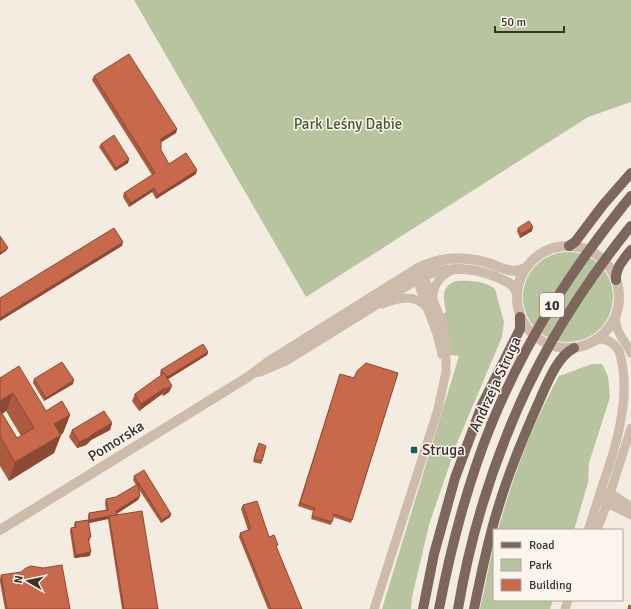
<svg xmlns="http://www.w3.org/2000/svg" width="631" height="609" font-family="Signika,sans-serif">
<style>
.green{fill:#b8c4a0}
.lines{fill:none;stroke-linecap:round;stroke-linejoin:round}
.minor{stroke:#cdbbac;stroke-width:9}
.tertiary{stroke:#cdbbac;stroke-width:10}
.primary{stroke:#7d675c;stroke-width:10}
.primary-bridge{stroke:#7d675c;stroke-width:10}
.wall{fill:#ac5a40;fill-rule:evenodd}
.shaded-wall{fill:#8c4a34}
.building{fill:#c8694b;stroke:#8c4a34}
.poi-dot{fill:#1f5a5e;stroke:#fbf5ee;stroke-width:1.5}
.labels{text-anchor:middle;stroke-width:3;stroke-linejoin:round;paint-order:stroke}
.shield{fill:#fbf5ee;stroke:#756b66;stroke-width:1}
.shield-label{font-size:14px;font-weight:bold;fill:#3b302b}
.park-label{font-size:15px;fill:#4a5a2e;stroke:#fbf5ee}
.street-label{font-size:15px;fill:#3b302b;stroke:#fbf5ee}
.poi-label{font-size:15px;fill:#3b302b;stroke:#fbf5ee;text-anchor:start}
</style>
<rect width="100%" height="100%" fill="#f4ebe1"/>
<path class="green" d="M134 0H631V102L588 117 306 297Z
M523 297a45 45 0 1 1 90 0a45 45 0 1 1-90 0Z
M457 281C469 280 485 281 495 289L504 322 502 337 457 443 429 525 412 597 411 609H382L459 356 450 355 442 314 445 313 446 311C443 298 441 285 457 281Z
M592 364H602L608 376 610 397 589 463 588 483 574 530H498C513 476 532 425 559 376Z
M494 543V600H553L550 609H480Z"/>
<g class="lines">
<path class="minor" d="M419 273 418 282 420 288 437 334 442 355
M433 297C433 284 442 274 454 269
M382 304C398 298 415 293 427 308
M616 314C613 330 625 340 631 353
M605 493H610L631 507
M603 501 631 515
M588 530C595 510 601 489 608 469 620 433 631 388 619 351 614 343 606 338 596 339
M597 530 605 509 631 428
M374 609 438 409 446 372V343L441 320 426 282 421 278 415 275
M565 609 568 600"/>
<path class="tertiary" d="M517 297a51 51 0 1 1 102 0a51 51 0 1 1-102 0Z
M259 372 285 361 416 280C446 263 480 267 509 283L513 286 517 293
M0 530 217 396 248 377 268 362 418 268C438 258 459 256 481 261 496 264 511 276 525 268"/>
<path class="primary" d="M569 246 575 242 603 205 631 173
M616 280C615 268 624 259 631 250
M423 609 434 554 455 478 482 405 520 329V317
M439 609C451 546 467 485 491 425
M458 609C468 549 485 489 508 432
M474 609C481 574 488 539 499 505 510 468 525 433 541 397 548 381 558 356 574 348"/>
<path class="primary-bridge" d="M491 425C526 339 573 267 631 196
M508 432C537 358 581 288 631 226"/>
</g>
<path class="wall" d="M94 76 177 129 176 133 161 142V150L169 164 196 174 156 199 152 192 129 207 123 197 124 193 152 175 92 80Z
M101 144 129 159 128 163 115 171 99 147Z
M518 228 532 231 520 238 517 231Z
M208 352 207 355 168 379 172 386 169 392 163 396 162 394 139 411 132 401 135 394 161 376 160 373 161 370Z
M398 373 351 523 333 517 331 525 311 519 313 511 298 506 340 374 354 378Z
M0 378 46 411 70 415 63 433 61 435 54 453 9 481 0 466ZM6 411 21 436 17 438 2 414Z
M34 379 73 384 44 401 33 383Z
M112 423 110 430 91 440 86 445 77 448 69 437 72 430Z
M257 447 262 461 261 464 253 462Z
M134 476 171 514 170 517 161 523 138 488 140 496 138 500 116 514 158 609H122L108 519 89 523 90 540 89 541 90 556 74 558 70 531 71 528 74 527V526L75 522 88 520V516L89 513 106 510 105 503 106 499 116 497 136 485 133 480Z
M243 505 269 537 277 548 302 609H268L239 537 240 533 248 530 241 509Z
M1 575 70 609H5L0 582V579Z"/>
<path class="shaded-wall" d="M177 129 176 133 160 143 161 139Z
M129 159 128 163 115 171 116 168Z
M197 170 196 174 156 199 158 195Z
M154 188 152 192 129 207 131 203Z
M533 227 532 231 520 238 521 234Z
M123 242 122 246 0 321V318Z
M8 248 6 251 0 255V253Z
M208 352 207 355 165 381 166 378Z
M74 380 73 384 44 401 46 398Z
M172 386 169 392 163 396 166 389Z
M165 388 162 394 139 411 141 404Z
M13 393 6 411 0 415V401Z
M70 415 63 433 47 442 54 424Z
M112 423 110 430 91 440 86 445 77 448 79 442Z
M61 435 54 453 9 481 15 462Z
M140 496 138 500 115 515 116 511Z
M171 514 170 517 161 523 162 520Z
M109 516 108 519 89 523 90 520Z
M91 552 90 556 74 558 76 555Z"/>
<path class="building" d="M129 54 177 129 161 139V150L169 164 186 153 197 170 158 195 154 188 131 203 124 193 155 173 94 76Z
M114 135 129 159 116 168 101 144Z
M529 221 533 227 521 234 518 228Z
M114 228 123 242 0 318V298Z
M0 236 8 248 0 253Z
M203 344 208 352 167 377 164 373V374L161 370Z
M62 362 74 380 46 398 34 379Z
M366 363 398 373 352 520 334 514 332 522 312 516 315 508 300 503 340 374 354 378 357 371Z
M19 366 46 411 62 401 70 415 54 424 61 435 15 462 0 436V410L17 438 34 428 13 393 0 401V378Z
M164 373 172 386 166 389 165 388 141 404 135 394Z
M104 411 112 423 93 434 88 438 79 442 72 430Z
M259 443 266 446 262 461 254 459Z
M144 470 171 514 162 520 134 476Z
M138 484 140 496 116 511 117 515 109 516 142 511 158 609H124L109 516 90 520 89 513 108 510 106 499 116 497Z
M257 501 269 537 274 535 278 545 276 546 302 609H271L240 533 251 529 243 505Z
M88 520 91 537 88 538 91 552 76 555 71 528 76 527 75 522Z
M62 565 70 609H7L1 575 21 572 26 568 31 566 43 568Z
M629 605 631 606V609H628Z"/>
<rect class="poi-dot" x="410" y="446" width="8" height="8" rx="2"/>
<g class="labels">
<rect class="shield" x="540" y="293" width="24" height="24" rx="3"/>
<g class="shield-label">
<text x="552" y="310">10</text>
</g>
<g class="park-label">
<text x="348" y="129">Park Leśny Dąbie</text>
</g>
<g class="street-label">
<text transform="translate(495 384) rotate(-65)" y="5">Andrzeja Struga</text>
<text transform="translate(116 441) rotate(-32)" y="5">Pomorska</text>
</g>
<g class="poi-label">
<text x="422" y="455">Struga</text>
</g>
</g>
<rect x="493" y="529" width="130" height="72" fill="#fbf5ee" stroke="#aea6a0"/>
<rect x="501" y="542" width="20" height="6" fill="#7d675c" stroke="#aea6a0"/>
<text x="529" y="549" font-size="12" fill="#3b302b">Road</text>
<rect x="501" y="559" width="20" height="12" fill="#b8c4a0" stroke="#aea6a0"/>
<text x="529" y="569" font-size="12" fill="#3b302b">Park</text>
<rect x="501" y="579" width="20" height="12" fill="#c8694b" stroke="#aea6a0"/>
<text x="529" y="589" font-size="12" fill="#3b302b">Building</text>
<g transform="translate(28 581) rotate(279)" stroke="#fbf5ee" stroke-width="3" paint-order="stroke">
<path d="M0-3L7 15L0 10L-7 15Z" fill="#3b302b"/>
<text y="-6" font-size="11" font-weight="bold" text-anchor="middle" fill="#3b302b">N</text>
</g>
<path d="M495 26v6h69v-6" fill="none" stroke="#3b302b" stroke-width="2"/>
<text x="501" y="26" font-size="12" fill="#3b302b" stroke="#fbf5ee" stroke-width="3" paint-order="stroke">50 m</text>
</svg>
